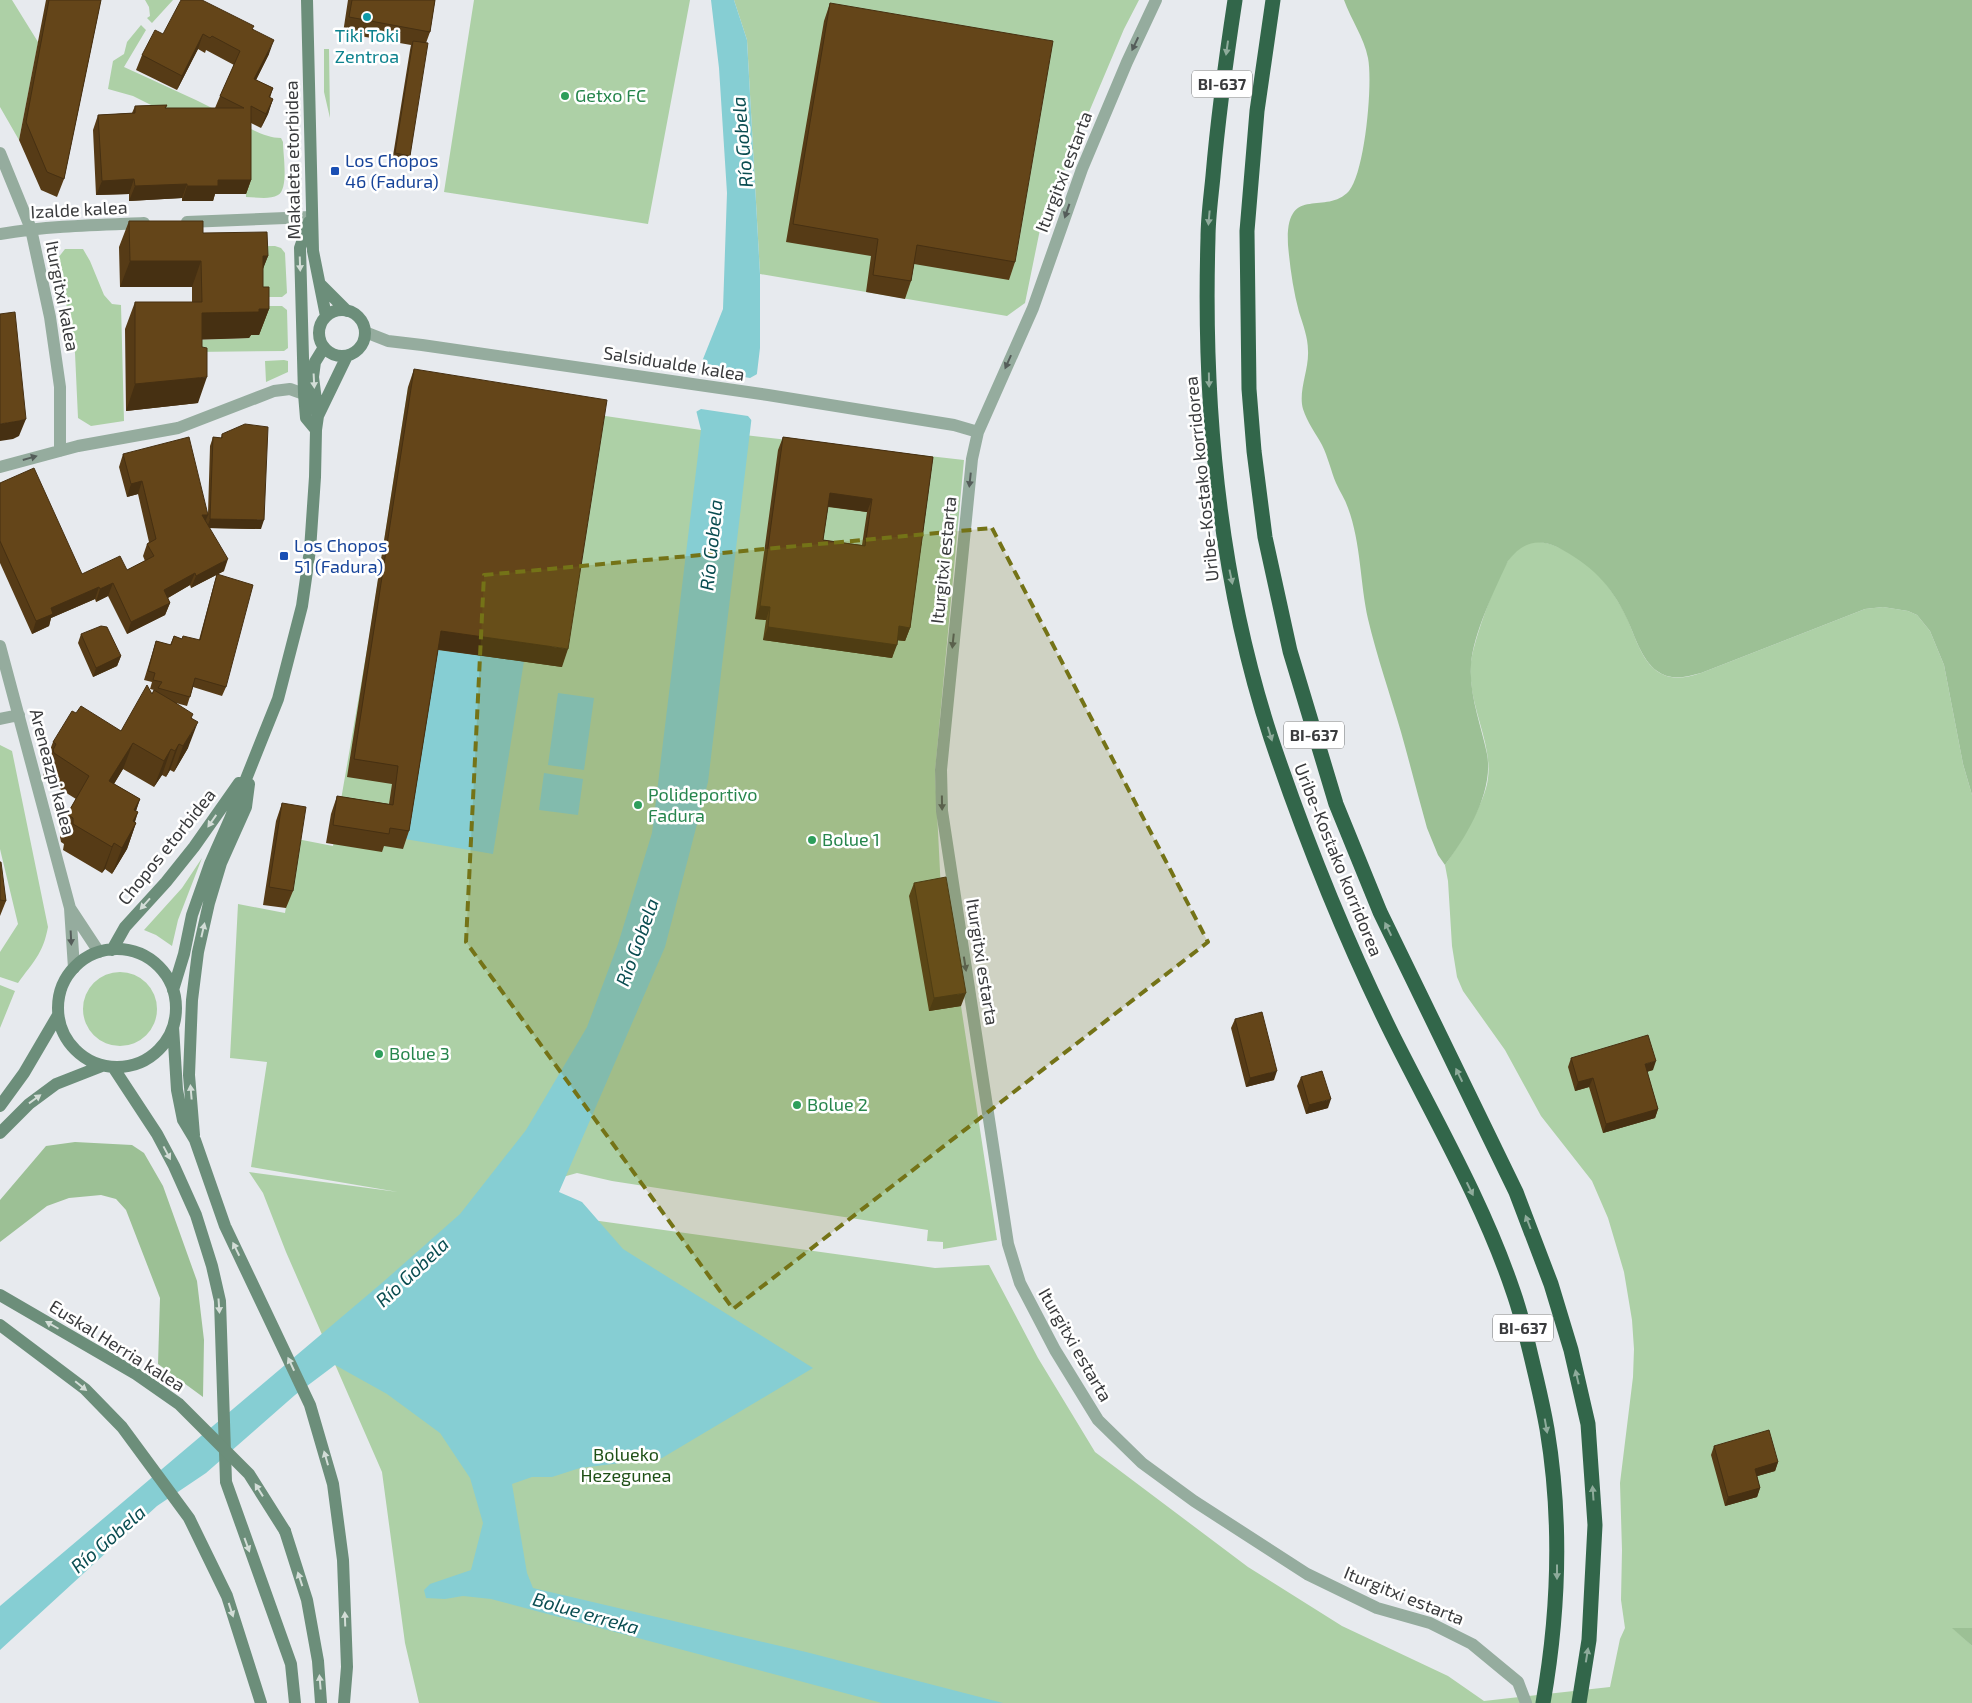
<svg xmlns="http://www.w3.org/2000/svg" width="1972" height="1703" font-family="'Exo 2',sans-serif">
<style>
.green{fill:#add0a6}
.forest{fill:#9cc095}
.water{fill:#86ced3}
.pier{fill:#e7eaee}
.lines{fill:none;stroke-linecap:round;stroke-linejoin:round}
.street{stroke:#95ac9e;stroke-width:12}
.secondary{stroke:#6c8e7a;stroke-width:12}
.highway{stroke:#32664a;stroke-width:15}
.secondary-bridge{stroke:#6c8e7a;stroke-width:12}
.wall{fill:#563b16;fill-rule:evenodd}
.shaded-wall{fill:#463012}
.building{fill:#644519;stroke:#463012;fill-rule:evenodd}
.oneway{fill:#555d5a}
.oneway2{fill:#8eab9b}
.oneway3{fill:#d3ddd7}
.marked{fill:#747317;fill-opacity:0.2;stroke:#747317;stroke-width:4;stroke-dasharray:10 6;stroke-linejoin:round}
.culture-dot{fill:#0f9aa8;stroke:#fff;stroke-width:2}
.leisure-dot{fill:#2e9e5b;stroke:#fff;stroke-width:2}
.transit-dot{fill:#1a4fb4;stroke:#fff;stroke-width:2}
.labels{text-anchor:middle;stroke-width:5;stroke-linejoin:round;paint-order:stroke}
.shield{fill:#fff;stroke:#757677;stroke-width:1}
.shield-label{font-size:16px;font-weight:bold;fill:#3a3b3d}
.culture-label{font-size:18px;fill:#0d838f;stroke:#fff}
.leisure-label{font-size:18px;fill:#27864d;stroke:#fff;text-anchor:start}
.street-label{font-size:18px;fill:#3a3b3d;stroke:#fff}
.transit-label{font-size:18px;fill:#164399;stroke:#fff;text-anchor:start}
.park-label{font-size:18px;fill:#1f5016;stroke:#fff}
.water-label{font-size:19px;font-style:italic;fill:#0a4d51;stroke:#fff}
</style>
<rect width="100%" height="100%" fill="#e7eaee"/>
<path class="green" d="M0 0H12L38 42 19 140 0 107Z
M145 0H173L152 23 147 18 150 16 149 7Z
M474 0H690L648 224 444 192Z
M734 0H1139L1124 29 1051 202 1045 205 1025 303 1007 316 760 274 747 40Z
M141 25 146 30 124 67C156 82 189 96 220 112 239 121 260 138 281 138L283 142C283 154 289 189 278 195 269 200 256 197 246 197L245 133 167 113 133 96 108 89 113 61 124 54 127 42Z
M324 49H329L330 118 324 92Z
M275 246 281 248 285 253 287 293 282 297H254L194 247Z
M65 249H83L90 261 104 295 112 304 121 305 124 421 91 426 78 418 75 353 58 258Z
M254 306H282L287 310 288 348 284 351 193 352 192 340 249 338 250 335H259Z
M284 360 288 361V372L266 382 265 361Z
M408 387 701 430 964 460 935 772 941 891 961 1006 997 1240 943 1249V1242L927 1241 928 1230 612 1181 577 1173 471 1203 935 1268 989 1265 1038 1358 1095 1452 1248 1567 1342 1626 1448 1676 1484 1701 1610 1687 1620 1639 1625 1628 1621 1600 1622 1550 1620 1483 1633 1377 1634 1349 1632 1320 1624 1272 1608 1218 1592 1181 1541 1116 1505 1050 1463 991 1457 977 1452 946 1448 881 1445 865C1459 846 1486 801 1488 778 1492 747 1473 712 1471 681 1471 675 1470 668 1471 662 1474 639 1496 579 1509 559 1514 553 1521 545 1529 543 1545 538 1561 549 1575 556 1597 568 1615 594 1626 616 1635 635 1642 666 1664 675 1676 680 1689 677 1701 673L1865 609 1883 607 1908 611 1917 615 1930 631 1944 665 1963 764 1972 795V1628H1953L1972 1646V1703H419L405 1643 382 1472 286 1252 263 1193 249 1172 398 1192 251 1167 267 1062 230 1058 238 904 285 913 297 839 333 846 369 638Z
M0 745 12 751 48 927C43 954 33 962 18 983L0 977V952L18 924 0 849Z
M202 858 178 920 172 946 156 935 144 930 182 888Z
M83 1009a37 37 0 1 1 74 0a37 37 0 1 1-74 0Z
M0 985 15 991 0 1028Z"/>
<path class="forest" d="M1344 0H1972V795L1963 764 1944 665 1930 631 1917 615 1908 611 1883 607 1865 609 1701 673C1686 677 1671 681 1657 671 1641 659 1635 636 1627 619 1611 584 1590 564 1557 547 1536 537 1521 544 1508 561 1495 589 1473 634 1471 665 1469 695 1481 725 1487 754 1494 791 1467 836 1445 865L1438 855 1427 828C1418 796 1410 764 1401 732 1390 694 1377 657 1368 619 1360 583 1361 543 1348 508 1345 499 1340 492 1336 483 1331 471 1328 457 1322 445 1316 434 1307 422 1303 409 1298 391 1309 370 1308 351 1308 337 1303 325 1299 312 1293 290 1290 267 1288 245 1285 182 1325 217 1349 191 1365 172 1373 83 1368 58 1364 37 1351 20 1344 0Z
M75 1142 132 1145 144 1153 163 1186 197 1281 204 1340 203 1397 158 1364 160 1298 126 1210 116 1199 101 1195 69 1198 47 1206 0 1242V1200L46 1146Z
M1952 1628H1972V1646Z"/>
<path class="water" d="M711 0H734L747 40 760 274V348L708 782 665 947 559 1192 582 1202 623 1249 813 1368 662 1458 580 1468 552 1477H532L512 1484 527 1573 533 1588 806 1652 1003 1703H882L491 1599 463 1596 445 1599 426 1598 424 1590 430 1584 471 1570 483 1523 470 1478 440 1433 387 1394 335 1365 295 1395 206 1473 157 1506 0 1650V1606L383 1282 460 1214 526 1130 587 1027 618 944 652 833 701 430 694 402 699 369 723 309 727 193 719 68Z
M435 649 524 661 493 854 405 839Z
M558 693 594 698 584 770 548 765Z
M544 773 583 779 578 815 539 810Z"/>
<path class="pier" d="M698 364 703 370 750 378 759 373 753 422 748 416 701 409 694 413 691 403Z"/>
<g class="lines">
<path class="street" d="M1156 0 1127 62 1082 169 1033 308 978 432 972 459 941 770 942 811 1008 1244 1020 1283 1055 1350 1098 1420 1142 1463 1194 1501 1307 1574 1377 1608 1430 1623 1472 1644 1518 1682 1526 1703
M0 153 31 229 50 317 60 387V451
M187 222 311 217
M0 234C48 226 96 225 144 223
M365 332 388 341 422 345 768 395 954 425 978 432
M0 467 78 446 178 428 274 391 290 389 304 394
M0 646 70 908 74 968
M0 719 19 715
M70 908 99 952"/>
<path class="secondary" d="M307 0 313 251 326 316
M309 222 300 248 304 394 306 418 316 430
M321 285 347 311
M319 333a23 23 0 1 1 46 0a23 23 0 1 1-46 0Z
M318 416 347 356
M58 1008a59 59 0 1 1 118 0a59 59 0 1 1-118 0Z
M112 950 125 927 166 882 194 847 239 783
M173 990 184 954 192 915 210 864 230 819 278 699 302 606 310 550 315 477 316 430 318 416 313 377 315 362 323 349
M173 1027 177 1090 183 1120 195 1140 225 1226 310 1405 333 1484 343 1560 347 1667 344 1703
M113 1067 157 1134 174 1166 196 1215 212 1266 220 1301 226 1482 291 1664 295 1703
M0 1106 24 1073 58 1015
M0 1133 29 1104 56 1084 102 1066
M194 1135 189 1075 192 1000 198 952 209 903 221 863 246 807 249 784
M0 1325 85 1389 122 1427 189 1518 227 1596 261 1703
M285 1531 307 1600 318 1661 321 1703"/>
<path class="highway" d="M1235 0C1226 59 1218 117 1213 176 1211 197 1208 218 1208 238 1203 405 1219 579 1271 738 1305 839 1345 939 1392 1034 1434 1118 1483 1202 1513 1291 1523 1319 1529 1348 1536 1377 1540 1394 1544 1412 1547 1429 1562 1520 1559 1612 1543 1703
M1273 0 1257 111 1247 231 1249 389 1254 451 1265 537 1290 651 1336 804 1380 912 1516 1192 1551 1284 1571 1350 1588 1424 1595 1525 1589 1640 1579 1703"/>
<path class="secondary-bridge" d="M0 1295 136 1374 179 1404 249 1474 285 1531"/>
</g>
<path class="wall" d="M46 0H101L64 179 57 197 41 190 19 140Z
M348 0H435L430 32 426 43 410 156 407 165 392 162 410 50 411 45 343 33Z
M830 3 1015 262 1009 280 914 264 911 281 905 299 866 292 871 256 786 242 824 21Z
M253 29 269 54 256 80 273 88 270 98 273 99 268 114 261 128 251 123V180L246 194H215L213 201H182V198L129 201V194L96 195 93 130 98 115 132 113 135 106 167 105 166 108H215L220 96 234 65 206 50 205 53 198 49 177 90 136 70 142 55 163 34Z
M129 221 203 233 268 256 263 268V287L269 309 259 335H251L249 338 202 339 198 403 126 411 125 329 135 302H192V287H120L119 247Z
M414 369 562 667 438 650 409 831 403 849 384 846 382 852 326 843 331 814 337 796 389 804 392 784 347 777 408 387Z
M222 434 261 529 209 528 224 571 191 588 190 585 168 598 170 603 165 615 127 634 108 596 96 602 95 599 51 618 49 626 32 634 0 563V483L82 574 127 570 145 561 143 556 147 544 149 542 138 494 127 497 119 467 123 454 208 514 210 446 213 437 221 438Z
M783 437 933 457 910 628 905 641 897 640 892 658 763 640 766 620 755 619 778 450ZM828 507 867 512 862 545 823 540Z
M217 574 226 687 222 696 193 687 187 706 176 703 192 718 188 748 174 772 170 770 166 777 162 775 154 787 123 769 114 784 140 799 136 811 138 812 135 822 136 823 127 849 112 874 105 869 102 873 63 850 64 844 61 842 60 837 69 811 76 799 44 779 43 776 45 769 43 768 53 742 76 713 121 731 152 694 154 690 150 689 152 682 144 680 156 641 170 645 174 636 182 639 199 640 214 584Z
M81 634 121 656 117 666 93 677 78 643Z
M282 803 293 891 286 908 263 905 276 821Z
M0 862 6 901 0 916Z
M914 883 961 1006 929 1011 909 896Z
M1235 1019 1274 1080 1246 1087 1231 1028Z
M1571 1058 1653 1070 1647 1072 1658 1109 1655 1118 1603 1133 1589 1087 1575 1091 1568 1067Z
M1301 1077 1328 1108 1306 1114 1297 1086Z
M1714 1446 1778 1462 1775 1471 1757 1476 1760 1488 1757 1497 1725 1506 1711 1455Z"/>
<path class="shaded-wall" d="M203 34 198 49 177 90 182 76Z
M274 40 269 54 249 94 254 79Z
M273 99 268 114 261 128 266 114Z
M134 179 129 194 96 195 102 181Z
M218 180H251L246 194H215L213 201H182L187 186Z
M187 184 182 198 129 201 135 186Z
M263 256H268L258 282Z
M130 261H201L192 287H120Z
M259 309H269L259 335H251L249 338 192 340 202 313Z
M207 377 198 403 126 411 135 384Z
M26 419 19 436 13 439 0 441V424Z
M142 481 138 494 127 497 131 484Z
M830 493 872 499 867 512 825 506Z
M202 515H208L203 527Z
M210 519 264 520 261 529 207 528Z
M228 559 224 571 191 588 196 576Z
M195 573 190 585 159 603 164 590Z
M113 583 108 596 96 602 100 589Z
M99 587 95 599 51 618 49 626 32 634 36 621 51 608Z
M170 603 165 615 127 634 131 622Z
M760 606 770 607 766 620 755 619Z
M899 626 910 628 905 641 894 640Z
M768 627 897 645 892 658 763 640Z
M441 631 568 649 562 667 435 649Z
M121 656 117 666 93 677 96 668Z
M198 722 188 748 174 772 183 746Z
M133 743 123 769 99 808 109 781Z
M179 744 170 770 166 777 175 751Z
M171 749 162 775 154 787 164 761Z
M140 799 131 825 134 810Z
M138 812 131 832 136 823 127 849 112 874 122 848 133 821Z
M114 843 105 869 102 873 112 847Z
M966 993 961 1006 929 1011 934 998Z
M1656 1061 1653 1070 1641 1073 1645 1064Z
M1277 1071 1274 1080 1246 1087 1250 1078Z
M1593 1078 1589 1087 1575 1091 1578 1082Z
M1331 1099 1328 1108 1306 1114 1309 1105Z
M1658 1109 1655 1118 1603 1133 1606 1124Z
M1778 1462 1775 1471 1751 1478 1755 1469Z
M1760 1488 1757 1497 1725 1506 1728 1497Z"/>
<path class="building" d="M49 0H101L64 179 47 172 26 122Z
M181 0H202L254 26 252 29 274 40 254 79 273 88 269 97 273 99 266 114 251 106V180H218V186H187V184L135 186 134 179 102 181 98 115 135 113V106L167 105 165 108H244L220 96 240 51 212 36 210 38 203 34 182 76 142 55 155 30 163 34Z
M352 0H435L430 32 349 17Z
M830 3 1053 41 1015 262 917 245 911 281 873 275 878 239 793 224Z
M413 41 428 43 410 156 395 153Z
M129 221H203V233L267 232 268 256H263V287H269V309H259V312L202 313V347L207 348V377L135 384V302H202L201 261H130Z
M15 312 26 419 19 421 0 424V314Z
M414 369 607 400 568 649 441 631 409 831 390 828 389 834 333 825 337 796 393 805 398 766 354 759Z
M245 424 268 427 264 520 210 519 213 437 222 438V434Z
M189 437 208 515H202L228 559 196 576 195 573 164 590 170 603 131 622 113 583 100 589 99 587 51 608 53 614 36 621 0 541V483L34 468 82 574 120 556 127 570 154 556 147 544 156 539 142 481 131 484 123 454Z
M783 437 933 457 910 628 899 626 897 645 768 627 770 607 760 606ZM830 493 872 499 865 546 823 540Z
M217 574 253 585 226 687 195 678 190 697 158 688 162 682 153 680 155 673 148 671 156 641 171 645 174 636 182 639 183 636 200 640Z
M101 626 107 627 121 656 96 668 81 634Z
M147 685 152 694 154 690 171 700 193 714 191 718 198 722 183 746 179 744 175 751 171 749 164 761 133 743 109 781 140 799 134 810 138 812 133 821 136 823 122 848 114 843 112 847 73 824V818L70 816 69 811 89 776 54 753 53 750 56 744 53 742 72 711 76 713 81 706 121 731Z
M282 803 306 807 293 891 269 887Z
M0 862H1L6 901 0 900Z
M946 877 966 993 934 998 914 883Z
M1262 1012 1277 1071 1250 1078 1235 1019Z
M1648 1035 1656 1061 1645 1064 1658 1109 1606 1124 1593 1078 1578 1082 1571 1058Z
M1322 1071 1331 1099 1309 1105 1301 1077Z
M1769 1430 1778 1462 1755 1469 1760 1488 1728 1497 1714 1446Z"/>
<defs><path id="oneway-solid" d="M-6-.8H1V-3.2L6.5 0L1 3.2V.8H-6Z" transform="scale(1.25)"/></defs>
<g class="oneway">
<use href="#oneway-solid" transform="translate(1135 44) rotate(115)"/>
<use href="#oneway-solid" transform="translate(1067 211) rotate(109)"/>
<use href="#oneway-solid" transform="translate(1008 362) rotate(114)"/>
<use href="#oneway-solid" transform="translate(30 458) rotate(-16)"/>
<use href="#oneway-solid" transform="translate(970 480) rotate(96)"/>
<use href="#oneway-solid" transform="translate(953 641) rotate(96)"/>
<use href="#oneway-solid" transform="translate(942 803) rotate(89)"/>
<use href="#oneway-solid" transform="translate(71 938) rotate(87)"/>
<use href="#oneway-solid" transform="translate(965 964) rotate(81)"/>
</g>
<g class="oneway2">
<use href="#oneway-solid" transform="translate(1227 48) rotate(98)"/>
<use href="#oneway-solid" transform="translate(1209 218) rotate(95)"/>
<use href="#oneway-solid" transform="translate(1209 380) rotate(89)"/>
<use href="#oneway-solid" transform="translate(1231 577) rotate(78)"/>
<use href="#oneway-solid" transform="translate(1270 734) rotate(73)"/>
<use href="#oneway-solid" transform="translate(1388 929) rotate(-116)"/>
<use href="#oneway-solid" transform="translate(1459 1075) rotate(-116)"/>
<use href="#oneway-solid" transform="translate(1470 1189) rotate(64)"/>
<use href="#oneway-solid" transform="translate(1528 1222) rotate(-111)"/>
<use href="#oneway-solid" transform="translate(1577 1377) rotate(-103)"/>
<use href="#oneway-solid" transform="translate(1546 1426) rotate(80)"/>
<use href="#oneway-solid" transform="translate(1593 1493) rotate(-94)"/>
<use href="#oneway-solid" transform="translate(1557 1572) rotate(90)"/>
<use href="#oneway-solid" transform="translate(1587 1655) rotate(-81)"/>
</g>
<g class="oneway3">
<use href="#oneway-solid" transform="translate(300 264) rotate(88)"/>
<use href="#oneway-solid" transform="translate(314 381) rotate(87)"/>
<use href="#oneway-solid" transform="translate(212 821) rotate(125)"/>
<use href="#oneway-solid" transform="translate(145 904) rotate(132)"/>
<use href="#oneway-solid" transform="translate(203 930) rotate(-77)"/>
<use href="#oneway-solid" transform="translate(191 1092) rotate(-95)"/>
<use href="#oneway-solid" transform="translate(35 1099) rotate(-36)"/>
<use href="#oneway-solid" transform="translate(167 1153) rotate(62)"/>
<use href="#oneway-solid" transform="translate(236 1249) rotate(-116)"/>
<use href="#oneway-solid" transform="translate(219 1306) rotate(86)"/>
<use href="#oneway-solid" transform="translate(52 1325) rotate(-150)"/>
<use href="#oneway-solid" transform="translate(291 1364) rotate(-115)"/>
<use href="#oneway-solid" transform="translate(81 1386) rotate(39)"/>
<use href="#oneway-solid" transform="translate(326 1458) rotate(-106)"/>
<use href="#oneway-solid" transform="translate(259 1490) rotate(-122)"/>
<use href="#oneway-solid" transform="translate(247 1545) rotate(70)"/>
<use href="#oneway-solid" transform="translate(300 1579) rotate(-108)"/>
<use href="#oneway-solid" transform="translate(231 1610) rotate(72)"/>
<use href="#oneway-solid" transform="translate(345 1619) rotate(-92)"/>
<use href="#oneway-solid" transform="translate(320 1682) rotate(-95)"/>
</g>
<path class="marked" d="M992 528 1208 942 733 1309 466 942 484 575Z"/>
<circle class="culture-dot" cx="367" cy="17" r="5"/>
<g class="leisure-dot">
<circle cx="565" cy="96" r="5"/>
<circle cx="638" cy="805" r="5"/>
<circle cx="812" cy="840" r="5"/>
<circle cx="379" cy="1054" r="5"/>
<circle cx="797" cy="1105" r="5"/>
</g>
<g class="transit-dot">
<rect x="330" y="166" width="10" height="10" rx="2.5"/>
<rect x="279" y="551" width="10" height="10" rx="2.5"/>
</g>
<g class="labels">
<g class="shield">
<rect x="1192" y="70.5" width="60" height="27" rx="4"/>
<rect x="1284" y="721.5" width="60" height="27" rx="4"/>
<rect x="1493" y="1314.5" width="60" height="27" rx="4"/>
</g>
<g class="shield-label">
<text x="1222" y="90">BI-637</text>
<text x="1314" y="741">BI-637</text>
<text x="1523" y="1334">BI-637</text>
</g>
<g class="culture-label">
<text x="367" y="42">Tiki Toki<tspan x="367" dy="21">Zentroa</tspan></text>
</g>
<g class="leisure-label">
<text x="575" y="102">Getxo FC</text>
<text x="648" y="801">Polideportivo<tspan x="648" dy="21">Fadura</tspan></text>
<text x="822" y="846">Bolue 1</text>
<text x="389" y="1060">Bolue 3</text>
<text x="807" y="1111">Bolue 2</text>
</g>
<g class="street-label">
<text transform="translate(293 160) rotate(-91)" y="6">Makaleta etorbidea</text>
<text transform="translate(1064 172) rotate(-69)" y="6">Iturgitxi estarta</text>
<text transform="translate(79 210) rotate(-3)" y="6">Izalde kalea</text>
<text transform="translate(62 296) rotate(79)" y="6">Iturgitxi kalea</text>
<text transform="translate(674 364) rotate(9)" y="6">Salsidualde kalea</text>
<text transform="translate(1202 479) rotate(-96)" y="6">Uribe-Kostako korridorea</text>
<text transform="translate(944 560) rotate(-84)" y="6">Iturgitxi estarta</text>
<text transform="translate(52 772) rotate(75)" y="6">Areneazpi kalea</text>
<text transform="translate(167 847) rotate(-51)" y="6">Chopos etorbidea</text>
<text transform="translate(1338 860) rotate(68)" y="6">Uribe-Kostako korridorea</text>
<text transform="translate(982 962) rotate(81)" y="6">Iturgitxi estarta</text>
<text transform="translate(1075 1345) rotate(60)" y="6">Iturgitxi estarta</text>
<text transform="translate(117 1346) rotate(32)" y="6">Euskal Herria kalea</text>
<text transform="translate(1404 1596) rotate(22)" y="6">Iturgitxi estarta</text>
</g>
<g class="transit-label">
<text x="345" y="167">Los Chopos<tspan x="345" dy="21">46 (Fadura)</tspan></text>
<text x="294" y="552">Los Chopos<tspan x="294" dy="21">51 (Fadura)</tspan></text>
</g>
<g class="park-label">
<text x="626" y="1461">Bolueko<tspan x="626" dy="21">Hezegunea</tspan></text>
</g>
<g class="water-label">
<text transform="translate(742 142) rotate(-95)" y="7">Río Gobela</text>
<text transform="translate(711 545) rotate(-84)" y="7">Río Gobela</text>
<text transform="translate(637 942) rotate(-70)" y="7">Río Gobela</text>
<text transform="translate(412 1272) rotate(-43)" y="7">Río Gobela</text>
<text transform="translate(108 1539) rotate(-41)" y="7">Río Gobela</text>
<text transform="translate(586 1613) rotate(16)" y="7">Bolue erreka</text>
</g>
</g>
</svg>
